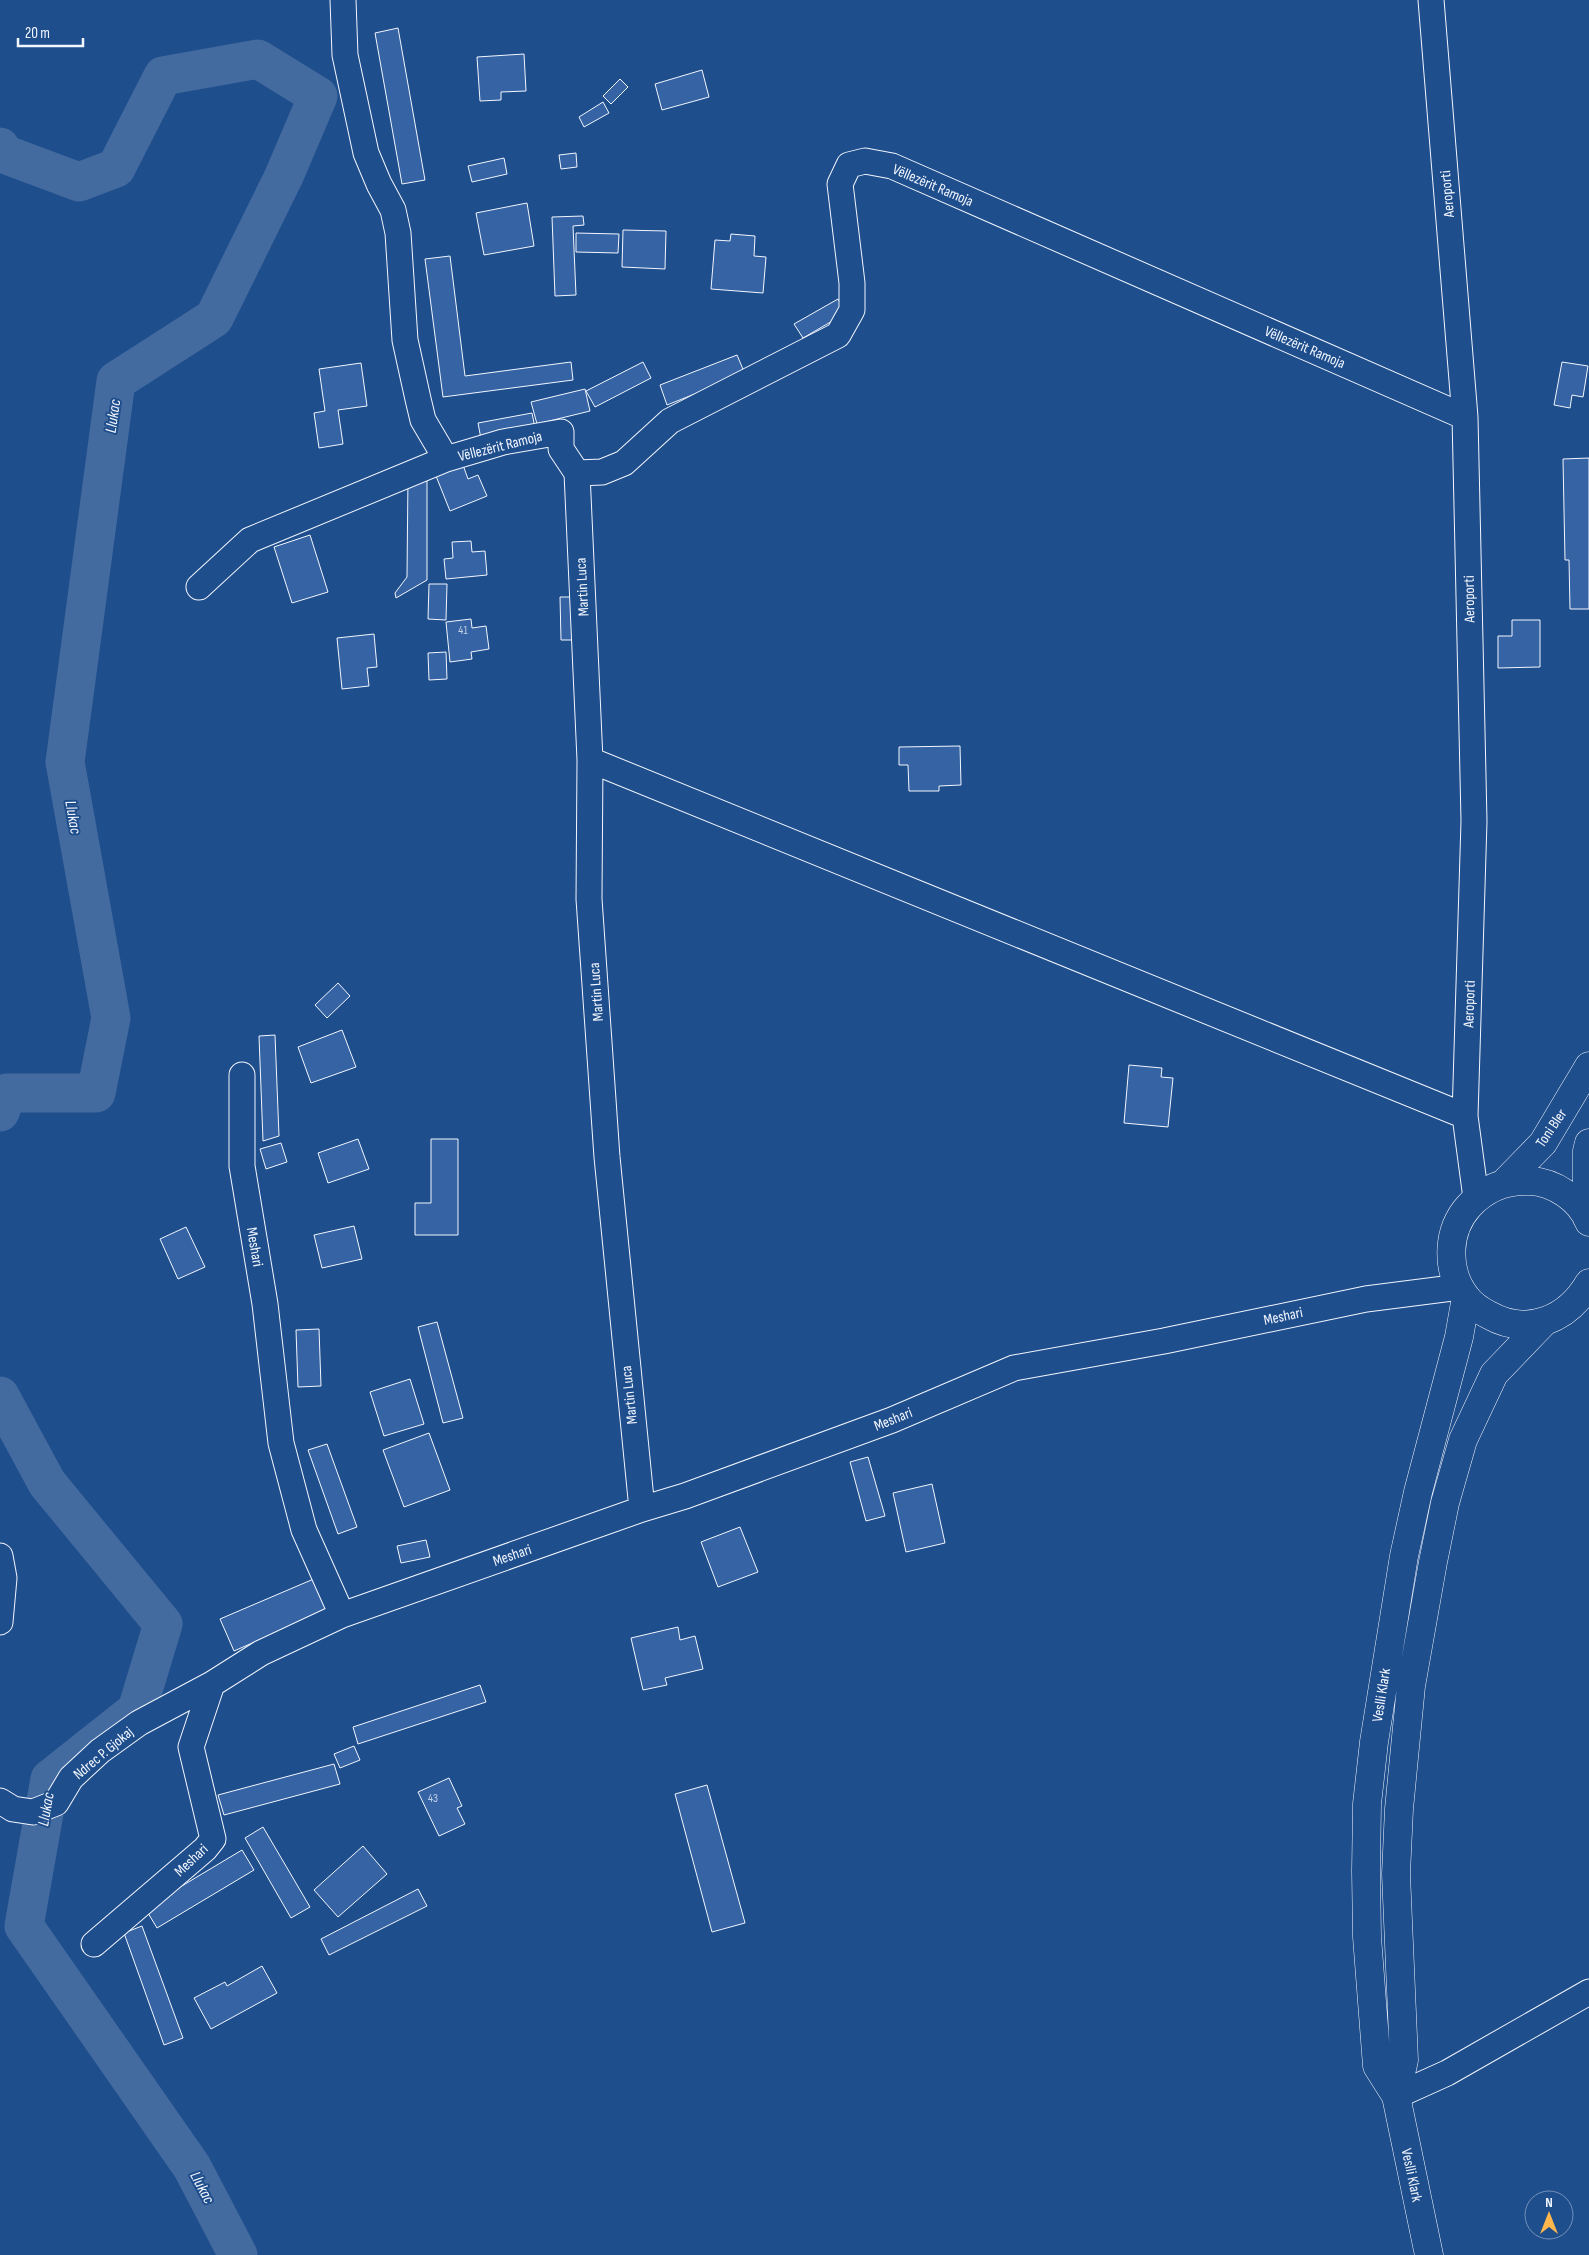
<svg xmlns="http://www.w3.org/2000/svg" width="1589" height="2255" font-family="'Sofia Sans Condensed',sans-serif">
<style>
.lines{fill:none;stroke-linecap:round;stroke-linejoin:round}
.river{stroke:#446ba0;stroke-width:39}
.building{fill:#3563a3;stroke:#f2f6ff}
.minor-casing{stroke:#f2f6ff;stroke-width:27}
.major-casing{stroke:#f2f6ff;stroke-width:29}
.minor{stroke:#1f4e8c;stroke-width:25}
.major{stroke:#1f4e8c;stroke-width:28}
.labels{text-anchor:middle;stroke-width:4;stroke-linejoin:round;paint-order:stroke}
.number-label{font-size:12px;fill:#c3d1e8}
.street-label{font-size:15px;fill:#f2f6ff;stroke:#1f4e8c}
.water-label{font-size:16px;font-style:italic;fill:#f2f6ff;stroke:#1f4e8c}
</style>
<rect width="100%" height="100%" fill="#1f4e8c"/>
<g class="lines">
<path class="river" d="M0 147 4 154 79 182 116 168 163 76 258 59 318 96 284 176 214 318 116 381 65 762 111 1018 96 1093H7L0 1112
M0 1396 47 1483 163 1624 137 1710 50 1779 24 1926 192 2167 238 2255"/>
</g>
<path class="building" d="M398 28 425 180 402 184 375 33Z
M524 54 526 91 501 92V100L480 101 477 57Z
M702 70 709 97 662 110 655 84Z
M620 79 628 87 611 104 603 96Z
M603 102 609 113 584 127 579 117Z
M576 153 577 167 561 169 559 155Z
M504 158 507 174 472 182 468 166Z
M527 203 534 246 484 255 476 213Z
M583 216 584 225 573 226 576 295 555 296 552 217Z
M623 230 666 231 665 269 622 267Z
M576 233 619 234 618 253 576 252Z
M731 234 755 236 754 256 766 257 763 293 711 289 715 240 730 241Z
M450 256 465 376 571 362 573 380 443 397 425 259Z
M838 299 846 313 803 338 794 324Z
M737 355 745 374 667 405 660 385Z
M643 362 651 378 595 407 586 391Z
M1562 362 1588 366 1583 397 1572 395 1570 408 1554 405Z
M361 363 367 406 338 410 343 444 319 448 314 413 325 411 319 369Z
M585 389 590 411 537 424 531 402Z
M532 413 535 428 481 439 478 423Z
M1589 458V609H1570L1569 560H1565L1563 459Z
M463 465 468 479 478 475 487 496 450 511 436 476Z
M408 476H427V580L396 598 395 593 407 577Z
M310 535 328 592 292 603 274 547Z
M471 541 472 552 485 551 487 575 446 579 444 559 453 558 452 542Z
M429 584H447L446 620 428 619Z
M560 597H578L579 640H561Z
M471 619 472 628 486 626 489 649 471 652 472 659 450 662 446 622Z
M1512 620H1540V667L1498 668V636H1512Z
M374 634 377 667 367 668 369 686 342 689 337 638Z
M446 652 447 679 429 680 428 653Z
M960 746 961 785 939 786V791H909L908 765H899V747Z
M338 983 350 996 327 1018 315 1005Z
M342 1030 356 1067 311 1083 298 1047Z
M275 1035 279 1136 263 1141 259 1036Z
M1129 1065 1162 1068 1161 1077 1173 1078 1168 1127 1124 1123Z
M358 1139 369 1169 328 1183 318 1153Z
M431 1139H458V1235H415V1203H431Z
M281 1143 287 1162 266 1169 260 1149Z
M354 1226 362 1259 322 1268 314 1235Z
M186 1227 205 1267 178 1279 160 1239Z
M437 1322 463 1418 443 1423 418 1327Z
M319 1329 321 1386 298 1387 296 1330Z
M410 1379 424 1424 384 1436 370 1392Z
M429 1433 450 1490 404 1507 383 1450Z
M327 1444 357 1527 338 1534 308 1450Z
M868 1457 885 1516 866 1521 850 1462Z
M932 1484 945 1543 906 1552 893 1493Z
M740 1527 758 1572 718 1587 701 1542Z
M426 1540 430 1557 401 1563 397 1546Z
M316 1578 330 1609 234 1651 220 1619Z
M678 1627 680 1640 695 1636 703 1669 665 1678 667 1685 643 1690 631 1638Z
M480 1685 486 1702 358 1744 353 1727Z
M354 1746 360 1760 340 1768 334 1754Z
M334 1764 340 1784 224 1815 218 1795Z
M449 1778 462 1806 457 1808 465 1824 439 1836 418 1792Z
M707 1785 745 1923 712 1932 675 1794Z
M263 1827 310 1907 291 1918 245 1838Z
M363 1846 387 1874 338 1917 314 1890Z
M242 1850 254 1870 157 1928 145 1908Z
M418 1889 427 1906 329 1955 321 1939Z
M142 1926 183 2038 164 2045 124 1933Z
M262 1966 277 1993 211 2029 194 1998 225 1982 227 1986Z"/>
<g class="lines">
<defs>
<path id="minor" d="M343 0 345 55 366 153 379 184 393 210 398 233 405 340 418 399 423 420 446 459 503 442 561 432V449L577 473
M1431 0 1465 417 1474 821 1465 1116 1476 1198
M577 473 602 472 624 463 670 421 838 335 852 310V283L840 184 849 165 865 161 892 166 1465 417
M577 473 590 760 589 899 607 1157 642 1509
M199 587 250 540 446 459
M590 760 1465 1116
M242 1075V1166L265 1304 281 1443 304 1530 342 1615
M0 1556 4 1578 0 1622
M0 1801 13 1809 33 1812 56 1803 71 1778 100 1751 139 1723 212 1684
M94 1944 205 1849 213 1839 191 1747 212 1684 261 1653 342 1615 642 1509 685 1496 892 1420 1014 1368 1164 1341 1366 1299 1460 1287
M1396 2096 1447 2073 1589 1992"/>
<path id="major" d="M1504 1183 1543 1143 1589 1066
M1587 1218V1151L1589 1143
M1589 1222C1580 1199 1554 1182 1530 1181 1506 1180 1485 1188 1469 1206 1447 1230 1445 1270 1466 1297 1471 1304 1481 1311 1489 1315 1528 1337 1568 1319 1589 1283
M1396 2096 1404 2060 1396 1874 1399 1809 1411 1686 1433 1562 1445 1503 1463 1440 1494 1374 1544 1322
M1429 2255 1396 2096 1377 2066 1367 1937 1366 1871 1367 1804 1374 1742 1404 1556 1418 1492 1459 1337 1466 1297"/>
</defs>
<use href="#minor" class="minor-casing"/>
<use href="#major" class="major-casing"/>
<use href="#minor" class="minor"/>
<use href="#major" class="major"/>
</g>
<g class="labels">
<g class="number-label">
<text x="463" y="634">41</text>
<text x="433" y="1802">43</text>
</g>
<g class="street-label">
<text transform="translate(933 185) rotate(23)" y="5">Vëllezërit Ramoja</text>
<text transform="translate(1447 194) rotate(-95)" y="5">Aeroporti</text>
<text transform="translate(1305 347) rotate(23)" y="5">Vëllezërit Ramoja</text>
<text transform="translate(500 446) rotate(-14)" y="5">Vëllezërit Ramoja</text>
<text transform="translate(582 587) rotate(-93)" y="5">Martin Luca</text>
<text transform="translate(1469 599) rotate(-91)" y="5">Aeroporti</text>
<text transform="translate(596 992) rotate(-94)" y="5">Martin Luca</text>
<text transform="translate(1469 1004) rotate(-88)" y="5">Aeroporti</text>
<text transform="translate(1551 1128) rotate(-56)" y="5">Toni Bler</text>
<text transform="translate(255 1247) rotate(80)" y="5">Meshari</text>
<text transform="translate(1283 1316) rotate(-12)" y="5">Meshari</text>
<text transform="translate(629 1395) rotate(-96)" y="5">Martin Luca</text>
<text transform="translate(893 1419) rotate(-22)" y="5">Meshari</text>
<text transform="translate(512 1555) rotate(-19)" y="5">Meshari</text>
<text transform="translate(1381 1695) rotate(-81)" y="5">Veslli Klark</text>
<text transform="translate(103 1753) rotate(-40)" y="5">Ndrec P. Gjokaj</text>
<text transform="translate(191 1860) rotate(-43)" y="5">Meshari</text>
<text transform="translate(1412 2175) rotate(78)" y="5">Veslli Klark</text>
</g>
<g class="water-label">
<text transform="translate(112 416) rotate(-82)" y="6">Llukac</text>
<text transform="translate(74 817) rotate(80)" y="6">Llukac</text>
<text transform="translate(45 1809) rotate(-80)" y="6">Llukac</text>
<text transform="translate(203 2187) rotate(62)" y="6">Llukac</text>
</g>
</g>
<g transform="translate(1549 2215)"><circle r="24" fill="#1f4e8c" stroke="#7391ba"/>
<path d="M0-4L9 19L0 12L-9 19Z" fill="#ffb74d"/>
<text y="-8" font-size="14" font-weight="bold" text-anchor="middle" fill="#f2f6ff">N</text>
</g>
<path d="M18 38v8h65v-8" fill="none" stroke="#f2f6ff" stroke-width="2.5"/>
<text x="25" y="38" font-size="15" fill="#f2f6ff" stroke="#1f4e8c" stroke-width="4" paint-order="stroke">20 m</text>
</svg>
